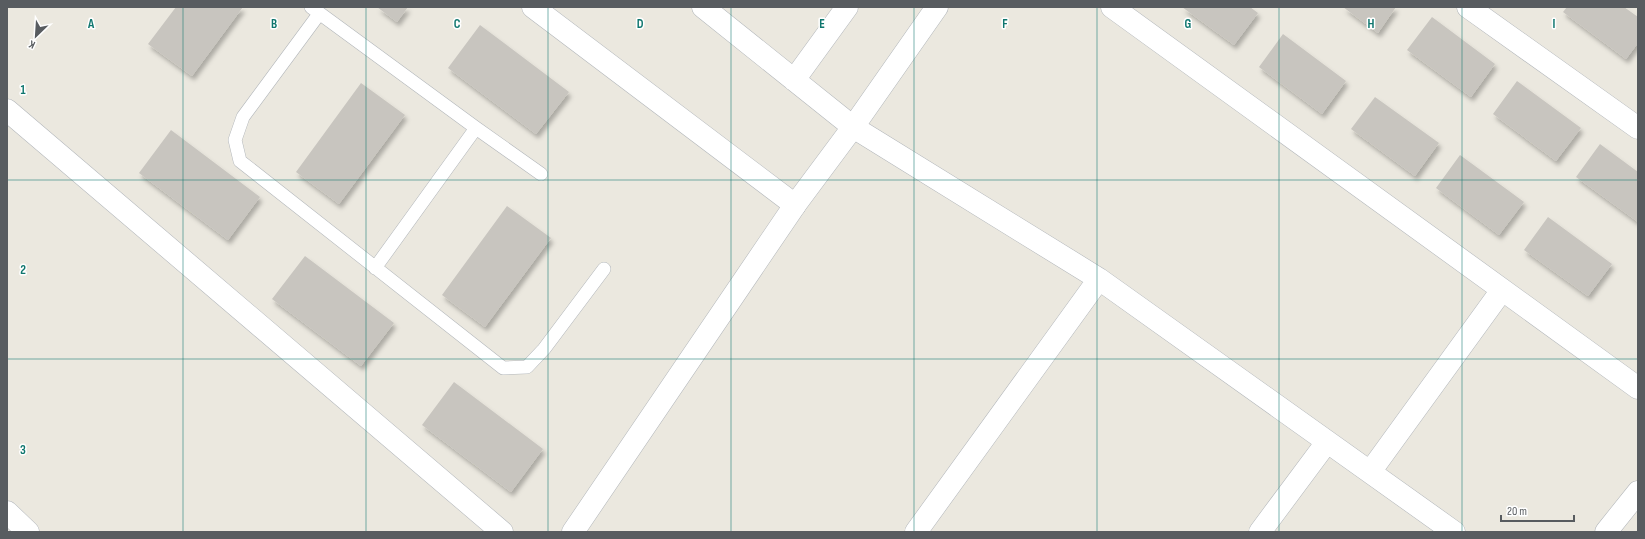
<svg xmlns="http://www.w3.org/2000/svg" width="1645" height="539" font-family="'Sofia Sans Condensed',sans-serif">
<style>
.building{fill:#c8c5bf;filter:url(#shadow)}
.lines{fill:none;stroke-linecap:round;stroke-linejoin:round}
.service-casing{stroke:#b2b6ba;stroke-width:14}
.minor-casing{stroke:#b2b6ba;stroke-width:23}
.tertiary-casing{stroke:#b2b6ba;stroke-width:23}
.secondary-casing{stroke:#b3b7bc;stroke-width:23}
.service{stroke:#fff;stroke-width:13}
.minor{stroke:#fff;stroke-width:22}
.tertiary{stroke:#fff;stroke-width:22}
.secondary{stroke:#fff;stroke-width:22}
.grid{fill:none;stroke:#0f766e;stroke-width:1;stroke-opacity:0.55}
.grid-label{font-size:13px;text-anchor:middle;font-weight:bold;fill:#0f766e;stroke:#fff;stroke-width:3;stroke-linejoin:round;paint-order:stroke}
</style>
<defs>
<filter id="shadow"><feDropShadow dx="2.5" dy="4.5" stdDeviation="2" flood-color="#0004"/></filter>
</defs>
<rect width="100%" height="100%" fill="#ebe8df"/>
<path class="building" d="M176 7H243L192 76 148 44Z
M377 7H408L397 22Z
M1182 7H1250L1258 13 1234 45Z
M1343 7H1396L1378 33Z
M1567 7H1624L1638 17V43L1626 59 1563 12Z
M1432 17 1495 64 1471 97 1407 50Z
M480 25 569 92 536 134 448 68Z
M1283 34 1346 81 1322 114 1259 67Z
M1517 81 1581 128 1556 161 1493 114Z
M361 83 405 115 339 204 296 172Z
M1375 97 1439 143 1415 176 1351 129Z
M171 130 260 197 228 240 139 173Z
M1600 144 1638 172V222L1576 177Z
M1460 155 1524 202 1499 235 1436 188Z
M507 206 551 238 485 327 442 295Z
M1548 217 1612 264 1588 296 1524 250Z
M305 256 394 323 361 366 272 299Z
M454 382 543 449 511 492 422 425Z"/>
<g class="lines">
<defs>
<path id="service" d="M311 7 476 128 541 174
M319 14 243 117 235 140 240 161 503 368 527 367 544 349 604 269
M375 268 476 128"/>
<path id="minor" d="M533 7 795 205
M703 7 853 127 1099 279 1454 532
M1112 7 1638 388
M1468 7 1638 128
M794 80 847 7
M7 110 502 532
M1370 472 1502 290
M916 532 1099 279
M1260 532 1327 442
M1606 532 1638 492"/>
<path id="tertiary" d="M573 532 795 205 853 127 937 7"/>
<path id="secondary" d="M7 512 28 532"/>
</defs>
<use href="#service" class="service-casing"/>
<use href="#minor" class="minor-casing"/>
<use href="#tertiary" class="tertiary-casing"/>
<use href="#secondary" class="secondary-casing"/>
<use href="#service" class="service"/>
<use href="#minor" class="minor"/>
<use href="#tertiary" class="tertiary"/>
<use href="#secondary" class="secondary"/>
</g>
<path class="grid" d="M183 7V532M366 7V532M548 7V532M731 7V532M914 7V532M1097 7V532M1279 7V532M1462 7V532M7 180H1638M7 359H1638"/>
<g class="grid-label">
<text x="91" y="28">A</text>
<text x="274" y="28">B</text>
<text x="457" y="28">C</text>
<text x="640" y="28">D</text>
<text x="822" y="28">E</text>
<text x="1005" y="28">F</text>
<text x="1188" y="28">G</text>
<text x="1371" y="28">H</text>
<text x="1554" y="28">I</text>
<text x="23" y="94">1</text>
<text x="23" y="274">2</text>
<text x="23" y="454">3</text>
</g>
<rect width="1645" height="539" fill="none" stroke="#585c60" stroke-width="16"/>
<g transform="translate(36 36) rotate(205)" stroke="#ffffff" stroke-width="3" paint-order="stroke">
<path d="M0-3L7 15L0 10L-7 15Z" fill="#585c60"/>
<text y="-6" font-size="11" font-weight="bold" text-anchor="middle" fill="#585c60">K</text>
</g>
<path d="M1501 515v6h73v-6" fill="none" stroke="#585c60" stroke-width="2"/>
<text x="1507" y="515" font-size="12" fill="#585c60" stroke="#ffffff" stroke-width="3" paint-order="stroke">20 m</text>
</svg>
